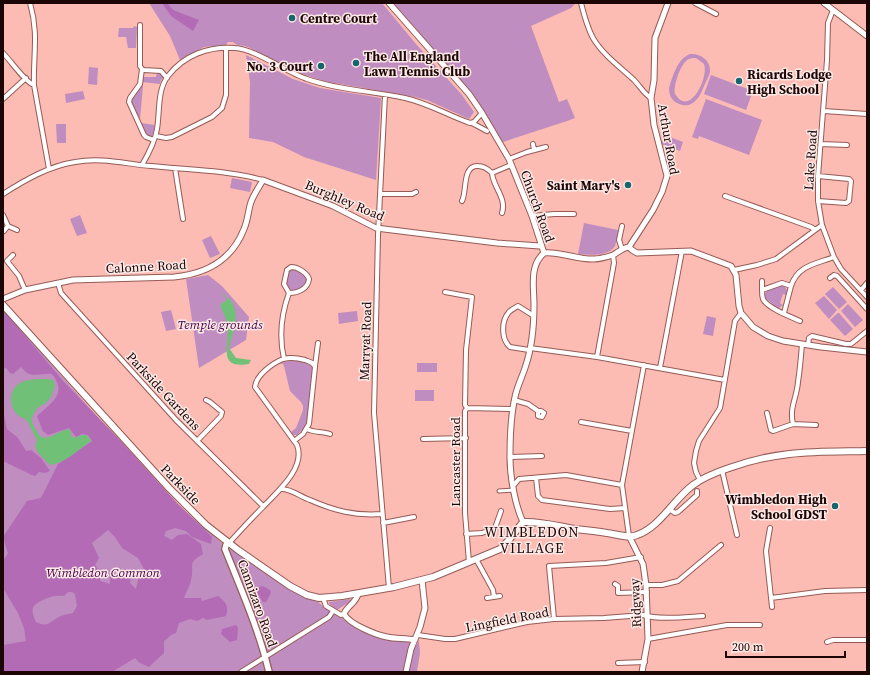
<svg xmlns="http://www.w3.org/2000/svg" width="870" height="675" font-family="'Source Serif 4',serif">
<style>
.green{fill:#bf8dc0;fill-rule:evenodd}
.forest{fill:#b26bb4;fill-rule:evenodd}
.water{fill:#70c177}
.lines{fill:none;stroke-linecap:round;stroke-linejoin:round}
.stream{stroke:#70c177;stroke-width:1}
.pedestrian-casing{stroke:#955b56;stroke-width:5}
.minor-casing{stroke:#955b56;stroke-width:6}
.tertiary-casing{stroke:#955b56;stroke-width:7}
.secondary-casing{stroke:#955b56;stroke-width:8}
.primary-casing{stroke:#955b56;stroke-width:8}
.pedestrian{stroke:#fff;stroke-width:3}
.minor{stroke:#fff;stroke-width:4}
.tertiary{stroke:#fff;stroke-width:5}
.secondary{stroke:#fff;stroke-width:5.5}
.primary{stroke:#fff;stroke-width:6}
.poi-dot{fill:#18656e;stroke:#fde9e6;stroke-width:1.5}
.labels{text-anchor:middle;stroke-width:3;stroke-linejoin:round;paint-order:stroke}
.poi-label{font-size:13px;font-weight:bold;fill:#1b0605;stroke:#fde9e6;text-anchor:start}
.street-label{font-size:13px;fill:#1b0605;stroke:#fde9e6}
.park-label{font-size:13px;font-style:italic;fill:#47014a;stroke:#fde9e6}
.neighbourhood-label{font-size:14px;letter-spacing:1px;fill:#1b0605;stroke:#fde9e6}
</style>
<rect width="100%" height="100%" fill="#fcbbb3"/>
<path class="green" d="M149 3H382L416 44 462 95 474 112 469 119 427 100 415 97 323 81 300 73V71L294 69 293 71C277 62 261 52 245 46 240 45 237 46 233 42H228L226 45 204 47 180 60 170 36Z
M393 3H576L571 8 531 26 559 102 567 99 575 118 567 121 503 142 474 97Z
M134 26 137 27 136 48H128L126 37H118L119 28H133Z
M690 54C700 53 711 60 710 72 709 77 706 81 704 86 700 97 692 111 677 103 671 100 669 94 669 88 673 76 677 59 690 54ZM696 58 704 64C709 77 690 118 675 94 673 87 680 66 686 61 689 58 692 58 696 58Z
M246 55 293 79 320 88 381 98 376 180 304 157 273 142 249 138 250 82Z
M89 67 98 68 97 85 88 84Z
M157 73H160L164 77 161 80 160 84 142 82 143 77H156Z
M711 75 753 91 746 110 704 94Z
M142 86H143L140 119 131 101Z
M83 91 85 99 66 103 65 94Z
M706 99 762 120 749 155 699 136 698 139 692 137Z
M141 123 155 125 152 137 147 135Z
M56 124H66V143H57Z
M665 135 683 142 680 151 661 144Z
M232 178 252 182 250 192 230 188Z
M80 215 87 233 77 236 70 219Z
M584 223 618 230C617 235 617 241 615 246 608 257 589 255 578 254Z
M211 236 220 254 210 258 202 240Z
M291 269H294L303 274 307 278C306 284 299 292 292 291 289 291 287 286 285 284L288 271Z
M208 275 222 286 249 317 246 340 199 368 186 279Z
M782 285C787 288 787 290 787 295L783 294 780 303 783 305 779 308 775 306 764 297C765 288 775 288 782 285Z
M833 287 847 302 839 309 825 294Z
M824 296 837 310 829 319 815 303Z
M848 304 863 320 855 327 842 312 841 311Z
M3 309 163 492 223 544V546L228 549H230L289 588 308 599 317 601 325 608 366 633 411 642 404 672H3Z
M171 310 176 329 166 331 161 312Z
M357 311 358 321 339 324 338 313Z
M838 313H839L853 329 845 336 830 320Z
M707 316 716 318 713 336 703 334Z
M295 360C301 362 309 362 313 367L308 419 305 427 297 435H292L291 432 296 428 303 410V406L301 402 290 391 284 366 283 364 279 363Z
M417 363H437V372H417Z
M415 390H434V401H415Z
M350 599 351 601 337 610 329 604V602Z
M419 641 420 653 417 672H408L413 650Z"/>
<path class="forest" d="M162 3H167L173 10 199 20 193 31 171 16Z
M3 310 64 382 119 439 178 504 212 537 211 544 192 537 186 531 175 528 166 531 164 536 172 540 178 535 187 534 201 544 203 554C186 564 195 564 191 580 190 586 186 592 184 598H201L202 601 218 596C226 602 229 606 226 616L207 620 203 618 197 621 190 619 179 623 176 633 171 635 164 641V653L149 667 140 663 135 658 112 672H3V645L26 641 24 628 18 613 3 588V559L5 558 8 553 3 537 27 501 41 498 58 464 92 441 88 435 82 434 76 437 69 428 48 435 43 431 37 416C51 403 68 394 52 374 46 373 34 376 29 374 26 373 23 369 21 367L13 374 10 373 6 368 3 369ZM108 530 115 537 122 548 138 558 144 569 138 580 136 589 130 583 131 576H110V584L100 581 102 574 95 565 99 558 92 543ZM68 592H72L75 594 77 606 73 613C68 614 62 615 57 618 47 624 48 627 36 622 30 609 31 605 45 599 53 596 55 595 64 596Z
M3 414 4 415 7 429 18 438 26 451 31 450 41 458 50 471 45 473 39 472 35 476 32 475 3 461Z
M260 586 265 587 271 591 270 595 266 602H263L257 592Z
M236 625 238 628 237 640 230 642 221 634 222 629Z"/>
<path class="water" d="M229 298C242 314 233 331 229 348L236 358 251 360 249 364C219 369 228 349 228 329 228 321 223 312 220 305Z
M36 379H50L54 381 55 386 51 397 46 403 37 408 32 417V423L39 435 44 438 50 437 62 431 68 429 71 432V436L75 438 82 435H87L91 441C78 450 65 463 50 465 45 459 37 454 35 446L37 440 26 419C12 416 6 397 16 386 21 381 29 380 36 379Z"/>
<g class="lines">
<path class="stream" d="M223 294 229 300"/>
<defs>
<path id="pedestrian" d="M499 491 514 490"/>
<path id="minor" d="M30 3C39 34 33 55 34 85L49 169
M581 3C584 15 587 27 593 38 603 55 620 67 634 80 640 86 644 94 651 98
M695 3 716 14
M833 10 828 23 827 60 818 176V201L822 225 834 257 841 269 867 297
M140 25V66L142 69 144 70 161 71 167 78
M3 53C11 61 25 82 34 85
M142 69 140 84 130 98 129 102 144 135 146 137 154 140
M385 95 378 235 374 413 389 588
M3 99 26 78
M824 111 867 114
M472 123 487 131
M156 136 166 138 172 137 212 117 222 108 226 95V48
M533 144 534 150
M821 144 847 145
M509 159 527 152 546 147
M142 165C149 153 155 142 157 129 160 112 157 90 168 76 184 55 209 46 235 48 255 49 286 72 307 79 338 90 372 91 405 98 428 103 447 115 470 123L474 122 482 113
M175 168 183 219
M492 173C493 187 507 198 502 213
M3 194C25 180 49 166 75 162 101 157 126 164 151 166 188 170 227 170 263 180
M380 194H412L416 192
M725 196 811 227 814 229
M462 201C467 192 462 165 478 166 483 166 488 169 492 173L511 165
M818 201 846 203 849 201 851 181 849 179 818 176
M3 215 8 226 4 231
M532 216 554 214H574
M8 226 17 230
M622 226 619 240 622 249
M13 255 7 261 19 276 25 290
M291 267C298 267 307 273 309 279 308 289 298 293 289 293L284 284 287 270Z
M734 270 757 265 776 259 822 225
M830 278 834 275 837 276 867 309
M762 281V290
M58 283 61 293 176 420 263 506
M791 286C798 265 816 264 834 257
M861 290 867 283
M445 292 472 297 466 350 465 405 467 408 465 411V513L469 562
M784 313 791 286 782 283 762 290C762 293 762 296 763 299 767 308 791 317 800 321
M808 345 809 338 812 336 846 344H851L867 331
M530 348 597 357 725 380
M529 350 510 347C501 339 501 321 509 312 512 309 515 308 518 306L534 316
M597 357 614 263 613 255
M284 359C279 337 281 315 289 293
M315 366 318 343
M660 368 682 251
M514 400 528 404 538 411V416L542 417 544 413 541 411H538
M467 408 513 409
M767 413 771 430 773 431 793 424 816 425
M581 422 632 431
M793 424C789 408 797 397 798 382 800 369 801 357 802 344
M307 429C314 433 322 431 330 434
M423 439 466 438
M197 441 221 416 222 412 210 402 206 400
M510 457 542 456
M722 470 737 535
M536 478 538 496 542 500 610 509 625 508
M700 480 696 472 694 463 696 451 699 441 720 408 735 321 741 313
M514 485 519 479 566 475 622 485
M282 489C291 489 301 497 310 500 335 511 355 516 382 514
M669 509 675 513 678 512 697 495V491
M383 523 414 517
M770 528 766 551 772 607
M466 534 482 533 495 528 501 511
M629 536 622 485 644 365
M229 543C240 531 251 519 263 507 277 492 306 468 297 445L255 387C256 375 273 363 283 359 290 357 298 358 305 360 310 362 313 362 315 367L309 424 303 434 294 441
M476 559 493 590 494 597
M615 584 618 586V593L647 592
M646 585H662L678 581 721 545
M323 598 326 606 341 615 344 614
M487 598 500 596
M771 598 825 591 867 590
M554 619 549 566 606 563 641 557
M418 635 445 639H455L527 622 554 619 604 618 643 615C660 620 685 617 703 616
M648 639 727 625H760
M827 642 833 640H867
M618 663 645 662
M241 672 329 617 333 611"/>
<path id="tertiary" d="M389 3 469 94 482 113 509 159 532 216 544 253
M824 3 867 36
M629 247 632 250 637 253 691 251 731 266 736 275 739 306 741 313 753 327 768 336 783 341 821 347 867 352
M629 247 653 210 662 192 667 176 654 125 651 98 654 80 655 38 668 3
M544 253C558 251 578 260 594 259 600 259 607 257 613 255 619 252 622 248 629 247
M3 299 25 290 73 280 174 277C206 274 232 260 244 229 248 220 248 211 251 202 254 194 259 187 263 180L333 206 376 228 497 243 540 246
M523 522C515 505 510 477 510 457 510 439 511 414 515 397 517 387 522 377 525 368 532 348 534 325 534 305 534 287 529 266 544 253
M629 536 643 564 646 585 648 639 642 672
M358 594C356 603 347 606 344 614 349 624 376 635 387 637 396 639 406 638 415 640
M406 672 411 649 420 627 425 608 422 580"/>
<path id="secondary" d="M229 543 226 545 225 549C241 589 259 630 269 672"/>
<path id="primary" d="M3 305 169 488 206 525 238 550 290 586 307 595 319 598 342 596 394 587 433 577 500 549 509 540 523 522C540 521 557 526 574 529 585 530 596 531 607 533 616 534 629 539 637 535 660 527 674 499 693 485 704 477 717 472 729 468 779 450 816 452 867 451"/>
</defs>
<use href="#pedestrian" class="pedestrian-casing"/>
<use href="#minor" class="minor-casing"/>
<use href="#tertiary" class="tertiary-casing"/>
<use href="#secondary" class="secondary-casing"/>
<use href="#primary" class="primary-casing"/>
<use href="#pedestrian" class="pedestrian"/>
<use href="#minor" class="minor"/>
<use href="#tertiary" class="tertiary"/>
<use href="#secondary" class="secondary"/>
<use href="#primary" class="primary"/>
</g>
<g class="poi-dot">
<circle cx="292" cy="18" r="4"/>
<circle cx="356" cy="63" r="4"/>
<circle cx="321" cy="66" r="4"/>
<circle cx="739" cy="81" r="4"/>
<circle cx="628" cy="185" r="4"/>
<circle cx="835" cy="506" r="4"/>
</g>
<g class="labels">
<g class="poi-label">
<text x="300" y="23">Centre Court</text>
<text x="364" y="61">The All England<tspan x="364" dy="15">Lawn Tennis Club</tspan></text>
<text x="313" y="71" text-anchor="end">No. 3 Court</text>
<text x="747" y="79">Ricards Lodge<tspan x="747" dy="15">High School</tspan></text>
<text x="620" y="190" text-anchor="end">Saint Mary's</text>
<text x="827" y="504" text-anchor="end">Wimbledon High<tspan x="827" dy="15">School GDST</tspan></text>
</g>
<g class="street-label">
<text transform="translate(669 139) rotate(80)" y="5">Arthur Road</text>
<text transform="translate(810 160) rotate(-86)" y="5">Lake Road</text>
<text transform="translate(345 200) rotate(23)" y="5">Burghley Road</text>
<text transform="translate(538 206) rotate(70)" y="5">Church Road</text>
<text transform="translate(146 266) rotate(-3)" y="5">Calonne Road</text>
<text transform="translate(365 341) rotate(-88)" y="5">Marryat Road</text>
<text transform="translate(164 391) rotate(47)" y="5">Parkside Gardens</text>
<text transform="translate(455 462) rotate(-90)" y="5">Lancaster Road</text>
<text transform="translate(181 484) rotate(46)" y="5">Parkside</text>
<text transform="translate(258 603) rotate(70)" y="5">Cannizaro Road</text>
<text transform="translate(635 603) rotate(-93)" y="5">Ridgway</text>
<text transform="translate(507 619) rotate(-11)" y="5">Lingfield Road</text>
</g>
<g class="park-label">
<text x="220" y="329">Temple grounds</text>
<text x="103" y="577">Wimbledon Common</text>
</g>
<g class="neighbourhood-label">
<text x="532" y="537">WIMBLEDON<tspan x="532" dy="16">VILLAGE</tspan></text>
</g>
</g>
<rect width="870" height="675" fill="none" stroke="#1b0605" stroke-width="8"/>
<path d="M726 651v6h119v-6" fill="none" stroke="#1b0605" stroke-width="2"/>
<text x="732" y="651" font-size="12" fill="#1b0605" stroke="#fde9e6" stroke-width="3" paint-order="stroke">200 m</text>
</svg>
